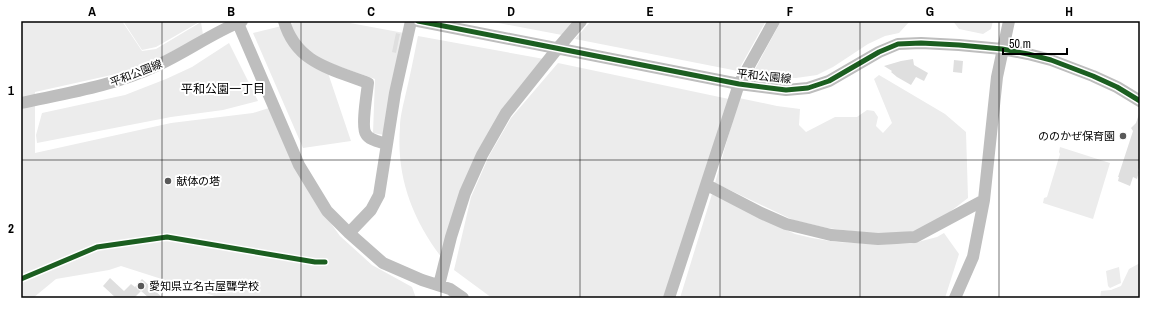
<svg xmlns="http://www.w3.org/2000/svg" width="1161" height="319" font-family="'Archivo Narrow','Noto Sans JP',sans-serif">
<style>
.green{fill:#ececec}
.building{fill:#dfdfdf}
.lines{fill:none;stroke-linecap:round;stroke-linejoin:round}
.minor{stroke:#bebebe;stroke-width:12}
.cycleway-casing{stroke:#fff;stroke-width:8}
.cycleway{stroke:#1b5e20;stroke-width:5}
.grid{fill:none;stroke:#000;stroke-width:1;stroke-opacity:0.55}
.poi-dot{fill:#595959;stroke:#fff;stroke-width:1.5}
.labels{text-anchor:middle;stroke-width:4;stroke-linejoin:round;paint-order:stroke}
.street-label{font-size:11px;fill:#000;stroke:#fff}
.poi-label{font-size:11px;fill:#000;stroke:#fff;text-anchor:start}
.neighbourhood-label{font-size:12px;fill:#000;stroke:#fff}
.neatline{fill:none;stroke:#000;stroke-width:1.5}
.grid-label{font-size:13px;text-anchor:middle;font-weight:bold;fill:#000}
</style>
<rect width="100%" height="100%" fill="#fff"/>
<path class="green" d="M21 21H122L142 51 156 49 201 22 203 35 152 62 116 74 35 92V153L171 123 253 113 269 108 322 211 340 236 372 265 412 287 416 298H221L121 266 109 270 56 279 33 298H21Z
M123 21H201L156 47 142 50Z
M318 21 350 23 404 33 384 135 373 133 375 79 329 63 328 73 351 141 303 148 253 33 294 23Z
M488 21H575L562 35Z
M591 21H766L738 71 575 39Z
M781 21H910L899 33 885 36 868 44 833 67 817 75 796 78 777 77 753 73Z
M953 21H993L991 29 983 34 959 29Z
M418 36 544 59 506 108 442 258C412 219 396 176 400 127 400 117 403 106 405 97 410 76 414 56 418 36Z
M229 43 258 101 223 110 171 117 37 143 36 135 42 113 125 95 166 79 192 67Z
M558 63 729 99 666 298H492L454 270 471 197 489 156 511 118Z
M879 75 945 114 966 132 968 198 943 217 915 231 896 233H868L827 228 793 220 715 183 739 98 777 106 800 109 799 125 806 132 835 117H857L867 110 874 111 878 117 876 126 883 133 892 123 874 79Z
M1060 147 1110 163 1093 219 1043 203 1044 198 1047 197 1060 154 1059 152Z
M712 194 795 234 812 238 836 242 878 244H910L937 237 944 233 959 254 945 298H680Z
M1140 263V298H1100L1101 291 1111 290 1121 286 1129 269Z
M1119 267 1121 283 1110 288 1108 286 1106 271Z"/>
<path class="building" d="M396 33 400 34 396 53 392 52Z
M913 59 914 65 928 73 924 81 916 77 911 85 897 77 891 72 892 71 884 66 901 61Z
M954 60 963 61 962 73 953 72Z
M1139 114 1140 115V164L1138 171 1139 172 1137 179 1133 177 1130 186 1118 181 1119 177H1118L1133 131 1131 128 1136 123Z
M110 278 124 291 131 284 135 287 142 279 163 298H149L141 291 134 298H116L103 286Z"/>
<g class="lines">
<path class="minor" d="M237 21 299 165 327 211 349 233 383 263 422 280 450 289 463 298
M284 21C296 63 331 69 368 83 367 93 361 127 366 134 369 140 381 142 386 144
M418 21 739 84 786 90 808 88 829 81 879 52 898 44 921 43 959 45 1002 49 1028 54 1051 60 1093 76 1117 87 1140 101
M21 103C67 93 113 86 156 66 185 53 212 33 242 21
M707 185 761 213 786 224 831 235 878 239 915 237 984 200
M349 233 371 210 379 195 395 93 411 21
M439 285 451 237 465 193 482 155 506 113 558 48 581 21
M669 298 739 84 774 21
M955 298 973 257 984 200 997 77 1009 21"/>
<defs>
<path id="cycleway" d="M418 21 739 84 786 90 808 88 829 81 879 52 898 44 921 43 959 45 1002 49 1028 54 1051 60 1093 76 1117 87 1140 101
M21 279 97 247 167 237 315 262H325"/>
</defs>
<use href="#cycleway" class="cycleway-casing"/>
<use href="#cycleway" class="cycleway"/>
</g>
<path class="grid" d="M162 21V298M301 21V298M441 21V298M580 21V298M720 21V298M860 21V298M999 21V298M21 160H1140"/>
<g class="poi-dot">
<circle cx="1123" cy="136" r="4"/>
<circle cx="168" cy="181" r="4"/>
<circle cx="141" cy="286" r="4"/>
</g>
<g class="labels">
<g class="street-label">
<text transform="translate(136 73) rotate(-21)" y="4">平和公園線</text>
<text transform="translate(764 76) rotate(6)" y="4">平和公園線</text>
</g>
<g class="poi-label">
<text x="1115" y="140" text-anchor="end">ののかぜ保育園</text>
<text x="176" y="185">献体の塔</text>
<text x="149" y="290">愛知県立名古屋聾学校</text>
</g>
<g class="neighbourhood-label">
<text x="223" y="93">平和公園一丁目</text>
</g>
</g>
<rect width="1161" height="319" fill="none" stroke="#ffffff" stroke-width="44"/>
<path d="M1003 48v6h64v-6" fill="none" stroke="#000000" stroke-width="2"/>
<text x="1009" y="48" font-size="12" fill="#000000" stroke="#ffffff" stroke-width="3" paint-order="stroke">50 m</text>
<rect x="22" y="22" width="1117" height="275" class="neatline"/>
<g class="grid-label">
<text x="92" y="16">A</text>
<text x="231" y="16">B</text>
<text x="371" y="16">C</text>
<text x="511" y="16">D</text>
<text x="650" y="16">E</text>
<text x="790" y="16">F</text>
<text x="930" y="16">G</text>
<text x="1069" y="16">H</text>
<text x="11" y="95">1</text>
<text x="11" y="233">2</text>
</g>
</svg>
